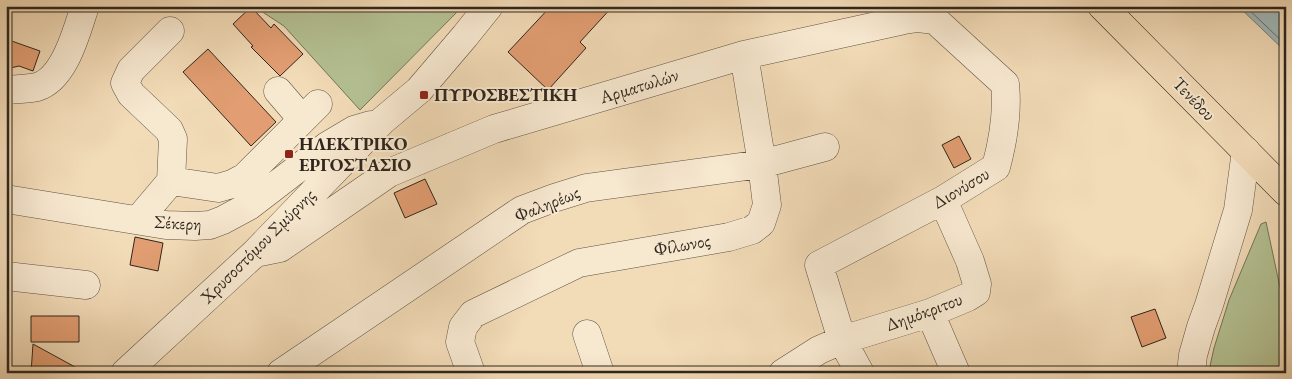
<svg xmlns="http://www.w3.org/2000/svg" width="1292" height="379" font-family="'EB Garamond',serif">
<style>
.green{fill:#b4c193;stroke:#727458}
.water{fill:#a0b8ba;stroke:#737e7b}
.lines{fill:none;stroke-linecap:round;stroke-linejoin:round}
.shore{stroke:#686f6c;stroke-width:1}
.building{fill:#e29e72;stroke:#2f261d}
.minor-casing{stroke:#605344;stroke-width:29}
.major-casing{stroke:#2f261d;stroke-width:29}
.minor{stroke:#f7e8d0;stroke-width:28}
.major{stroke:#f2dbb7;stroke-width:28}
.poi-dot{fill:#8f2418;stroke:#f7e8d0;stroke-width:2}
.labels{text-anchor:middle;stroke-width:4;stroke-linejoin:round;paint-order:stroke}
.street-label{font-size:18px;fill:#2f261d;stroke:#f7e8d0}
.poi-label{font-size:18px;font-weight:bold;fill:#2f261d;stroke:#f7e8d0;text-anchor:start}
</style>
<rect width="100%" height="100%" fill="#f2dbb7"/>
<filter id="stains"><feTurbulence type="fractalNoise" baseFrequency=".004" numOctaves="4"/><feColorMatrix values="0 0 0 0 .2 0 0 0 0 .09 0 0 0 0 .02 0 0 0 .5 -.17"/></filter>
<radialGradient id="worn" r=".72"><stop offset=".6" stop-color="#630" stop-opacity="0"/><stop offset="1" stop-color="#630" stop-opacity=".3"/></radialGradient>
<path class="green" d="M257 6H463L360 110 284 26 261 11Z
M1266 222 1281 292 1286 304V373H1212L1210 366 1214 348 1229 300 1261 224Z"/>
<path class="water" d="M1238 6H1286V52Z"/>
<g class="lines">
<path class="shore" d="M1245 6 1286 45"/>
</g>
<path class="building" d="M551 6H613L580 42 586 48 548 90 508 52Z
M251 7 271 28 274 24 303 54 280 76 251 47 253 46 233 24Z
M6 39 40 51 33 71 19 66 6 69Z
M208 49 276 122 251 146 183 72Z
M959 136 971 159 954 168 942 145Z
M425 179 437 204 405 218 394 193Z
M135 237 163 243 158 271 130 265Z
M1155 309 1166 338 1142 347 1131 317Z
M31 316H79V342H31Z
M33 344 86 373H31Z"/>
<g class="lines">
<defs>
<path id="minor" d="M6 90C16 89 28 89 37 87 65 79 77 30 85 6
M278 91 302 119
M171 181 218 188 232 184 245 177 318 104
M6 199 166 225 195 226 210 225 223 220 249 206 327 146 354 130 371 125
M138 220 171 181 173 139 169 130 131 94 125 83 131 70 170 31
M255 253 280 248 389 173 494 129 744 55 904 20 918 18 935 20 1005 84C1008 112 1003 141 996 167L943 200 819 265 842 340 860 373
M6 276 86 285
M930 313 956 373
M587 334 599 370 595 373
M125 373 255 253 382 121 419 90 465 36 489 6
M281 373 522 210 554 198 586 188 762 164 825 147
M471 373 460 342 463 327 473 314 579 263 729 237 752 230 761 223 767 205 762 164 744 55
M783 373 819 350 842 340 930 313 968 297 976 292 977 284 970 261 943 200
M1191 373 1193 355 1201 327 1209 305 1238 210 1246 151"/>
<path id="major" d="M1102 6 1286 192"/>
</defs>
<use href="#minor" class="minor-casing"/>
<use href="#major" class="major-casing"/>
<use href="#minor" class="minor"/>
<use href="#major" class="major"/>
</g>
<g class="poi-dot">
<rect x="419" y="90" width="10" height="10" rx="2.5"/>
<rect x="284" y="149" width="10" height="10" rx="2.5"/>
</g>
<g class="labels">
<g class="street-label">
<text transform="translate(639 86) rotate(-17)" y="6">Αρματωλών</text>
<text transform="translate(1194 99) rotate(46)" y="6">Τενέδου</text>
<text transform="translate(961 188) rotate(-31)" y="6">Διονύσου</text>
<text transform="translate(547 204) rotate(-22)" y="6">Φαληρέως</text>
<text transform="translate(178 223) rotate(3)" y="6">Σέκερη</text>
<text transform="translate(682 245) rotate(-10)" y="6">Φίλωνος</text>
<text transform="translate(258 246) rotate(-45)" y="6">Χρυσοστόμου Σμύρνης</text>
<text transform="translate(924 312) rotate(-20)" y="6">Δημόκριτου</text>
</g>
<g class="poi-label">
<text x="434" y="101">ΠΥΡΟΣΒΕΣΤΙΚΗ</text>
<text x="299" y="150">ΗΛΕΚΤΡΙΚΟ<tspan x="299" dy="21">ΕΡΓΟΣΤΑΣΙΟ</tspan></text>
</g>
</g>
<rect width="1292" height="379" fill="none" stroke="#f2dbb7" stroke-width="25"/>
<rect x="8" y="8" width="1277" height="364" fill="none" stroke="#2f261d" stroke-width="2.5"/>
<rect x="12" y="12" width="1267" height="354" fill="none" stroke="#2f261d"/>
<rect width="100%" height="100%" filter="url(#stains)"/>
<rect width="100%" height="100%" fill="url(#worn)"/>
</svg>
